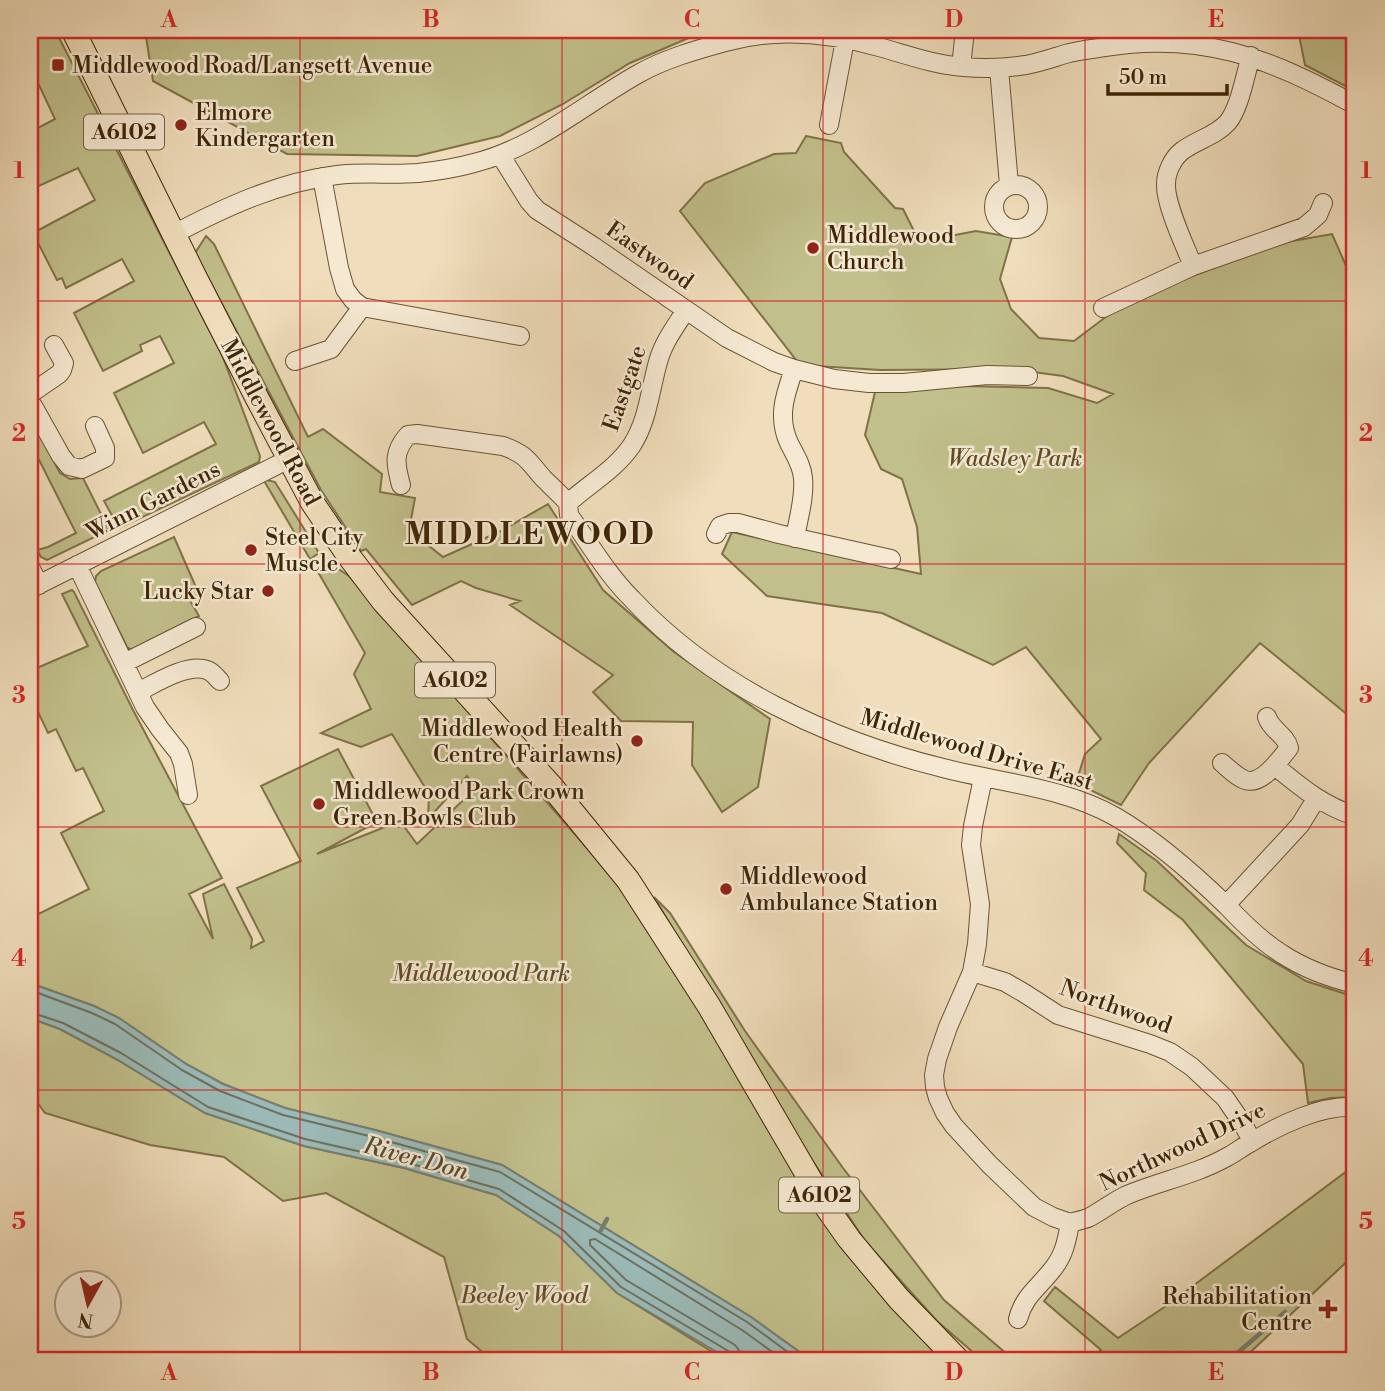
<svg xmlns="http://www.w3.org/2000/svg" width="1385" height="1391" font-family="'Libre Bodoni',serif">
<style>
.green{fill:#c1bf8b;stroke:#807248;stroke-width:2}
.water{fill:#9bbab7;stroke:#767e70;stroke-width:2}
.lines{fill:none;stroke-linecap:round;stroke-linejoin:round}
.shore{stroke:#6d705e;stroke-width:2}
.stream{stroke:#767e70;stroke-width:4.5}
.minor-casing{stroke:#6b5332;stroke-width:20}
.major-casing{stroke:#3f2505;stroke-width:25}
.minor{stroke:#f5e9d3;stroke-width:18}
.major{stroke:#f0ddbb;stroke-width:23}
.grid{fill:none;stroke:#d62828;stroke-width:2;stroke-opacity:0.55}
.poi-dot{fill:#8f2418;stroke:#f5e9d3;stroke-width:2.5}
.labels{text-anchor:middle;stroke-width:5;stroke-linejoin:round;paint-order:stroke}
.shield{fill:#f5e9d3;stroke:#766043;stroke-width:2}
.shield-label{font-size:21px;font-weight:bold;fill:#3f2505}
.poi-label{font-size:23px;fill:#3f2505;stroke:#f5e9d3;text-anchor:start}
.street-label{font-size:23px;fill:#3f2505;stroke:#f5e9d3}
.park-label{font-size:23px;font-style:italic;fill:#604c26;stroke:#f5e9d3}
.water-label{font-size:24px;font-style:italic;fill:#564a32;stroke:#f5e9d3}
.district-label{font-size:30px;font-weight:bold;letter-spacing:2px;fill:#3f2505;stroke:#f5e9d3}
.neatline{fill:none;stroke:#d62828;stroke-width:2.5}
.grid-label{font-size:23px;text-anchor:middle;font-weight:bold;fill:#d62828}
</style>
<rect width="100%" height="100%" fill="#f0ddbb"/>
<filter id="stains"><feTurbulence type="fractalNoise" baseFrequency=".00286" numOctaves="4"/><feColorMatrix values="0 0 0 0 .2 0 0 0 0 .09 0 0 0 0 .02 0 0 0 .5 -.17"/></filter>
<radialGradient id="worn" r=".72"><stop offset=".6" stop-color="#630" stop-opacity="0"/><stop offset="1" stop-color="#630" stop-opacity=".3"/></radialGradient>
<path class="green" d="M51 30H55L222 355 260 456 259 462 119 528 104 501 216 444 204 422 143 453 114 393 174 363 160 336 140 345 142 351 103 371 74 313 134 281 122 259 66 288 62 278 57 280 33 233 95 200 78 168 30 190V132L55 119 39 85 30 89V42Z
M145 30H717L698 34 630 63 563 104 500 136 417 156 287 154 153 81Z
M1298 30H1328L1355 44V91L1305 65Z
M806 136 841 143 844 152 895 208 903 209 917 237 934 239 976 231 1012 237 1000 279 1011 309 1039 338 1074 341 1115 310 1182 280 1275 244 1332 234 1355 286V721L1260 643 1149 763 1121 805 1076 783 1085 754 1101 739 1026 647 993 665 882 613 767 596 722 554 732 532 921 574 917 527 902 479 881 469 865 435 875 392 964 386 1048 388 1097 403 1113 394 1063 376 1011 369 880 370 800 365 680 211 705 183 774 154 796 153Z
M206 236 214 244 308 437 323 429 382 474 380 492 415 498 409 530 443 557 501 531 548 504 603 590 674 652 770 719 758 787 722 812 692 765 693 722 621 721 593 692 613 675 510 605 520 601 476 588 461 581 412 605 366 549 361 551 321 490 195 253Z
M30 416 60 473 70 479 83 478 109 530 47 560 41 557 37 550 48 547 76 533 30 442Z
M263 479 275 482 319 553 310 559Z
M174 537 199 594 189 599 199 616 132 650 127 647 95 582 96 576 101 571Z
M330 568 340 570 349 576 615 880 688 985 836 1238 949 1361H812L751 1317 502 1165 375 1130 285 1108 223 1084 186 1064 119 1018 94 1006 30 983V918L89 889 61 833 104 811 83 768 76 771 56 729 48 733 30 695V671L88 646 62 594 72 590 74 592 133 710 222 878 189 894 213 939 203 894 224 884 252 939 251 948 264 941 237 888 301 861 261 786 338 749 377 822 317 854 400 821 417 844 476 788 467 776 428 819 429 794 392 734 361 747 321 733 371 709 354 674 365 653 318 572Z
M1119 834 1157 861 1246 945 1306 981 1355 997V1097L1331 1098 1308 1103 1303 1064 1183 920 1144 890 1146 873 1117 843Z
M654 897 670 913 745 1031 843 1168 944 1300 1015 1361H983L937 1321 865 1241 807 1152Z
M30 1018 60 1029 118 1060 205 1113 304 1146 404 1168 496 1195 559 1236 617 1293 727 1361H493L467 1339 444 1257 326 1193 283 1201 224 1157 150 1145 45 1113 30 1093Z
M1355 1165V1254L1241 1361H1088L1101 1350 1044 1301 1055 1287 1118 1338 1166 1306Z"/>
<path class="water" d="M30 983 94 1006 119 1018 186 1064 223 1084 285 1108 375 1130 502 1165 751 1317 812 1361H732L617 1293 559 1236 496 1195 404 1168 304 1146 205 1113 118 1060 60 1029 30 1018Z"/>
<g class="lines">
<path class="shore" d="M30 990 92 1013 115 1024 182 1070 220 1091 283 1115 373 1137 500 1172 747 1322 800 1361
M30 1012 63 1023 121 1053 208 1107 305 1139 405 1162 499 1189 564 1231 621 1287 730 1352 733 1356 734 1361
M743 1361 741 1353 735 1345 626 1280 590 1245V1240L595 1239 742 1330 785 1361"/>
<path class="stream" d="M601 1230 607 1219
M1228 1361 1285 1312"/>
<defs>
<path id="minor" d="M961 67 965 30
M999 68 1009 185
M829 125 845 40
M501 156 529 201 537 210 593 246 727 338 774 362 794 369 834 379 869 383H904L987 375 1028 376
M322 177 339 268 345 289 353 300 362 307 520 336
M994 207a22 22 0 1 1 44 0a22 22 0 1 1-44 0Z
M174 234C225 207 279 182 337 175 364 172 391 175 418 173 437 171 456 168 474 163 535 148 583 105 638 74 664 59 696 50 725 42 775 28 830 33 879 47 908 55 935 65 964 67 985 69 1006 68 1026 65 1041 62 1055 57 1069 53 1079 51 1089 49 1099 48 1200 30 1269 58 1355 105
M1193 266C1185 246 1165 204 1166 184 1166 172 1173 158 1182 151 1196 140 1216 136 1228 122 1240 107 1245 75 1251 56
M1103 308 1193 266 1304 227 1318 215 1323 203
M295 361 331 349 362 307
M794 369C785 395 777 417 789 443 795 455 802 465 803 478 805 498 798 519 795 538
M30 394 59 374 62 370 64 363 54 345
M30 404 33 406 61 456 69 466 82 469 105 458V448L95 426
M401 485C395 463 393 452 408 435L417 434 503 446C526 454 528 461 543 478 551 486 560 494 568 503L569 515C589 543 607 574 632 599 713 686 829 740 943 768 1001 783 1063 787 1116 817 1157 841 1193 873 1227 906 1244 924 1261 941 1282 954 1305 969 1330 978 1355 984
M568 503C589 484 616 469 632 445 648 420 650 390 658 362 663 343 675 327 686 310
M716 534 720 526 729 523H738L779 534 891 559
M77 565 145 707 160 729 179 753 183 764 188 795
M30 567 39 585
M30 589 289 459
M124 663 196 627
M138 692C156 683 187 663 207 670 213 672 216 677 220 681
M1222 763C1229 769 1237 777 1245 780 1262 786 1280 759 1289 748 1286 735 1271 730 1267 717
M1275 766C1302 788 1322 805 1355 816
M983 778 973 826 971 845 980 904 977 944 972 972 948 1027 937 1059 934 1075 935 1087 938 1098 945 1113 954 1126 989 1164 1034 1207 1053 1217 1070 1223C1067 1240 1064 1256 1052 1270 1038 1288 1024 1296 1018 1319
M1226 905 1300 825 1316 799
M972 972 1005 982 1024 993 1058 1015 1150 1044 1170 1052 1192 1067 1225 1098 1243 1124 1252 1141
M1070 1223C1076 1221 1084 1220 1090 1217 1103 1210 1114 1201 1127 1195 1160 1181 1195 1175 1227 1157 1235 1153 1242 1147 1250 1143 1279 1125 1321 1105 1355 1107"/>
<path id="major" d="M73 30 195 277 257 398 312 502 348 555 383 601 552 787 628 880 709 1006 825 1205 849 1239 899 1299 959 1361"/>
</defs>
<use href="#minor" class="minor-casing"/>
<use href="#major" class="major-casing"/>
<use href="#minor" class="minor"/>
<use href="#major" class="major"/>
</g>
<path class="grid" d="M300 30V1361M562 30V1361M823 30V1361M1085 30V1361M30 301H1355M30 564H1355M30 827H1355M30 1090H1355"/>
<g class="poi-dot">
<rect x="51" y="58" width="14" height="14" rx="3.5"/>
<circle cx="181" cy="125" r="7"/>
<circle cx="813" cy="248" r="7"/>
<circle cx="251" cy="550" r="7"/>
<circle cx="268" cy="591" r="7"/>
<circle cx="637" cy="741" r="7"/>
<circle cx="319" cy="804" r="7"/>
<circle cx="726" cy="889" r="7"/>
<path d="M1324.5 1298.5h7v7h7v7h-7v7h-7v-7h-7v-7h7z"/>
</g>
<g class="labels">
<g class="shield">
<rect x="84" y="114.5" width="80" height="35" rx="5"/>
<rect x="415" y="662.5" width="80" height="35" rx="5"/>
<rect x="779" y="1177.5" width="80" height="35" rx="5"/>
</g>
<g class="shield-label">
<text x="124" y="139">A6102</text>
<text x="455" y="687">A6102</text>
<text x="819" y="1202">A6102</text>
</g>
<g class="poi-label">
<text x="72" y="73">Middlewood Road/Langsett Avenue</text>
<text x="195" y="120">Elmore<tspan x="195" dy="26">Kindergarten</tspan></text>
<text x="827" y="243">Middlewood<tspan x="827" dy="26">Church</tspan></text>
<text x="265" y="545">Steel City<tspan x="265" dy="26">Muscle</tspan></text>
<text x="254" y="599" text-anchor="end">Lucky Star</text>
<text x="623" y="736" text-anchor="end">Middlewood Health<tspan x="623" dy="26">Centre (Fairlawns)</tspan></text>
<text x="333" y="799">Middlewood Park Crown<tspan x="333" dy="26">Green Bowls Club</tspan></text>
<text x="740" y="884">Middlewood<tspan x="740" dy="26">Ambulance Station</tspan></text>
<text x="1312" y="1304" text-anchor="end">Rehabilitation<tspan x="1312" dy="26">Centre</tspan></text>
</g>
<g class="street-label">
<text transform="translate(650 255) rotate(35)" y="8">Eastwood</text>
<text transform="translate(624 388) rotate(-71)" y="8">Eastgate</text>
<text transform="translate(271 422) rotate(62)" y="8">Middlewood Road</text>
<text transform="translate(153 500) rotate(-27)" y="8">Winn Gardens</text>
<text transform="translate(977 749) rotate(16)" y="8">Middlewood Drive East</text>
<text transform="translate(1116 1006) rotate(20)" y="8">Northwood</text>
<text transform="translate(1182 1146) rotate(-25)" y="8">Northwood Drive</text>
</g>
<g class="park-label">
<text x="1015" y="466">Wadsley Park</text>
<text x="481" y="981">Middlewood Park</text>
<text x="524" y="1303">Beeley Wood</text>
</g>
<g class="water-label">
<text transform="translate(416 1158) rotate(15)" y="8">River Don</text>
</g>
<g class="district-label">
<text x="530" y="544">MIDDLEWOOD</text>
</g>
</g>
<rect width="1385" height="1391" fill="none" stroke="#f0ddbb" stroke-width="77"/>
<g transform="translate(88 1304) rotate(188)"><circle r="33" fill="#f5e9d3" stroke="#ac9b81" stroke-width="2"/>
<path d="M0-5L12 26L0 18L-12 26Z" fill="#8f2418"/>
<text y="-10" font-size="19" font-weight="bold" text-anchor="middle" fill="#3f2505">N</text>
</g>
<path d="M1108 84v10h119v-10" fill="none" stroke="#3f2505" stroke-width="3.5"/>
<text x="1119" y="84" font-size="21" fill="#3f2505" stroke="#f5e9d3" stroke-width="5" paint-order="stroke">50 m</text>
<rect x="38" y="38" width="1308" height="1314" class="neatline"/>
<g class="grid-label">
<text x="169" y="27">A</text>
<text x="431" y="27">B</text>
<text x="692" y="27">C</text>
<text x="954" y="27">D</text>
<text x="1216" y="27">E</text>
<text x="19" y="178">1</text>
<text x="1366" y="178">1</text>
<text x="19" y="441">2</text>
<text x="1366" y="441">2</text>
<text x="19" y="703">3</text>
<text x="1366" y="703">3</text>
<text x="19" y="966">4</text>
<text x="1366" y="966">4</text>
<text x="19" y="1229">5</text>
<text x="1366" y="1229">5</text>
<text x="169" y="1380">A</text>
<text x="431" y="1380">B</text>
<text x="692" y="1380">C</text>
<text x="954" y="1380">D</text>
<text x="1216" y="1380">E</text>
</g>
<rect width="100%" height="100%" filter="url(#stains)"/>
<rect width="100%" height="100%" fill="url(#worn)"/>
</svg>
